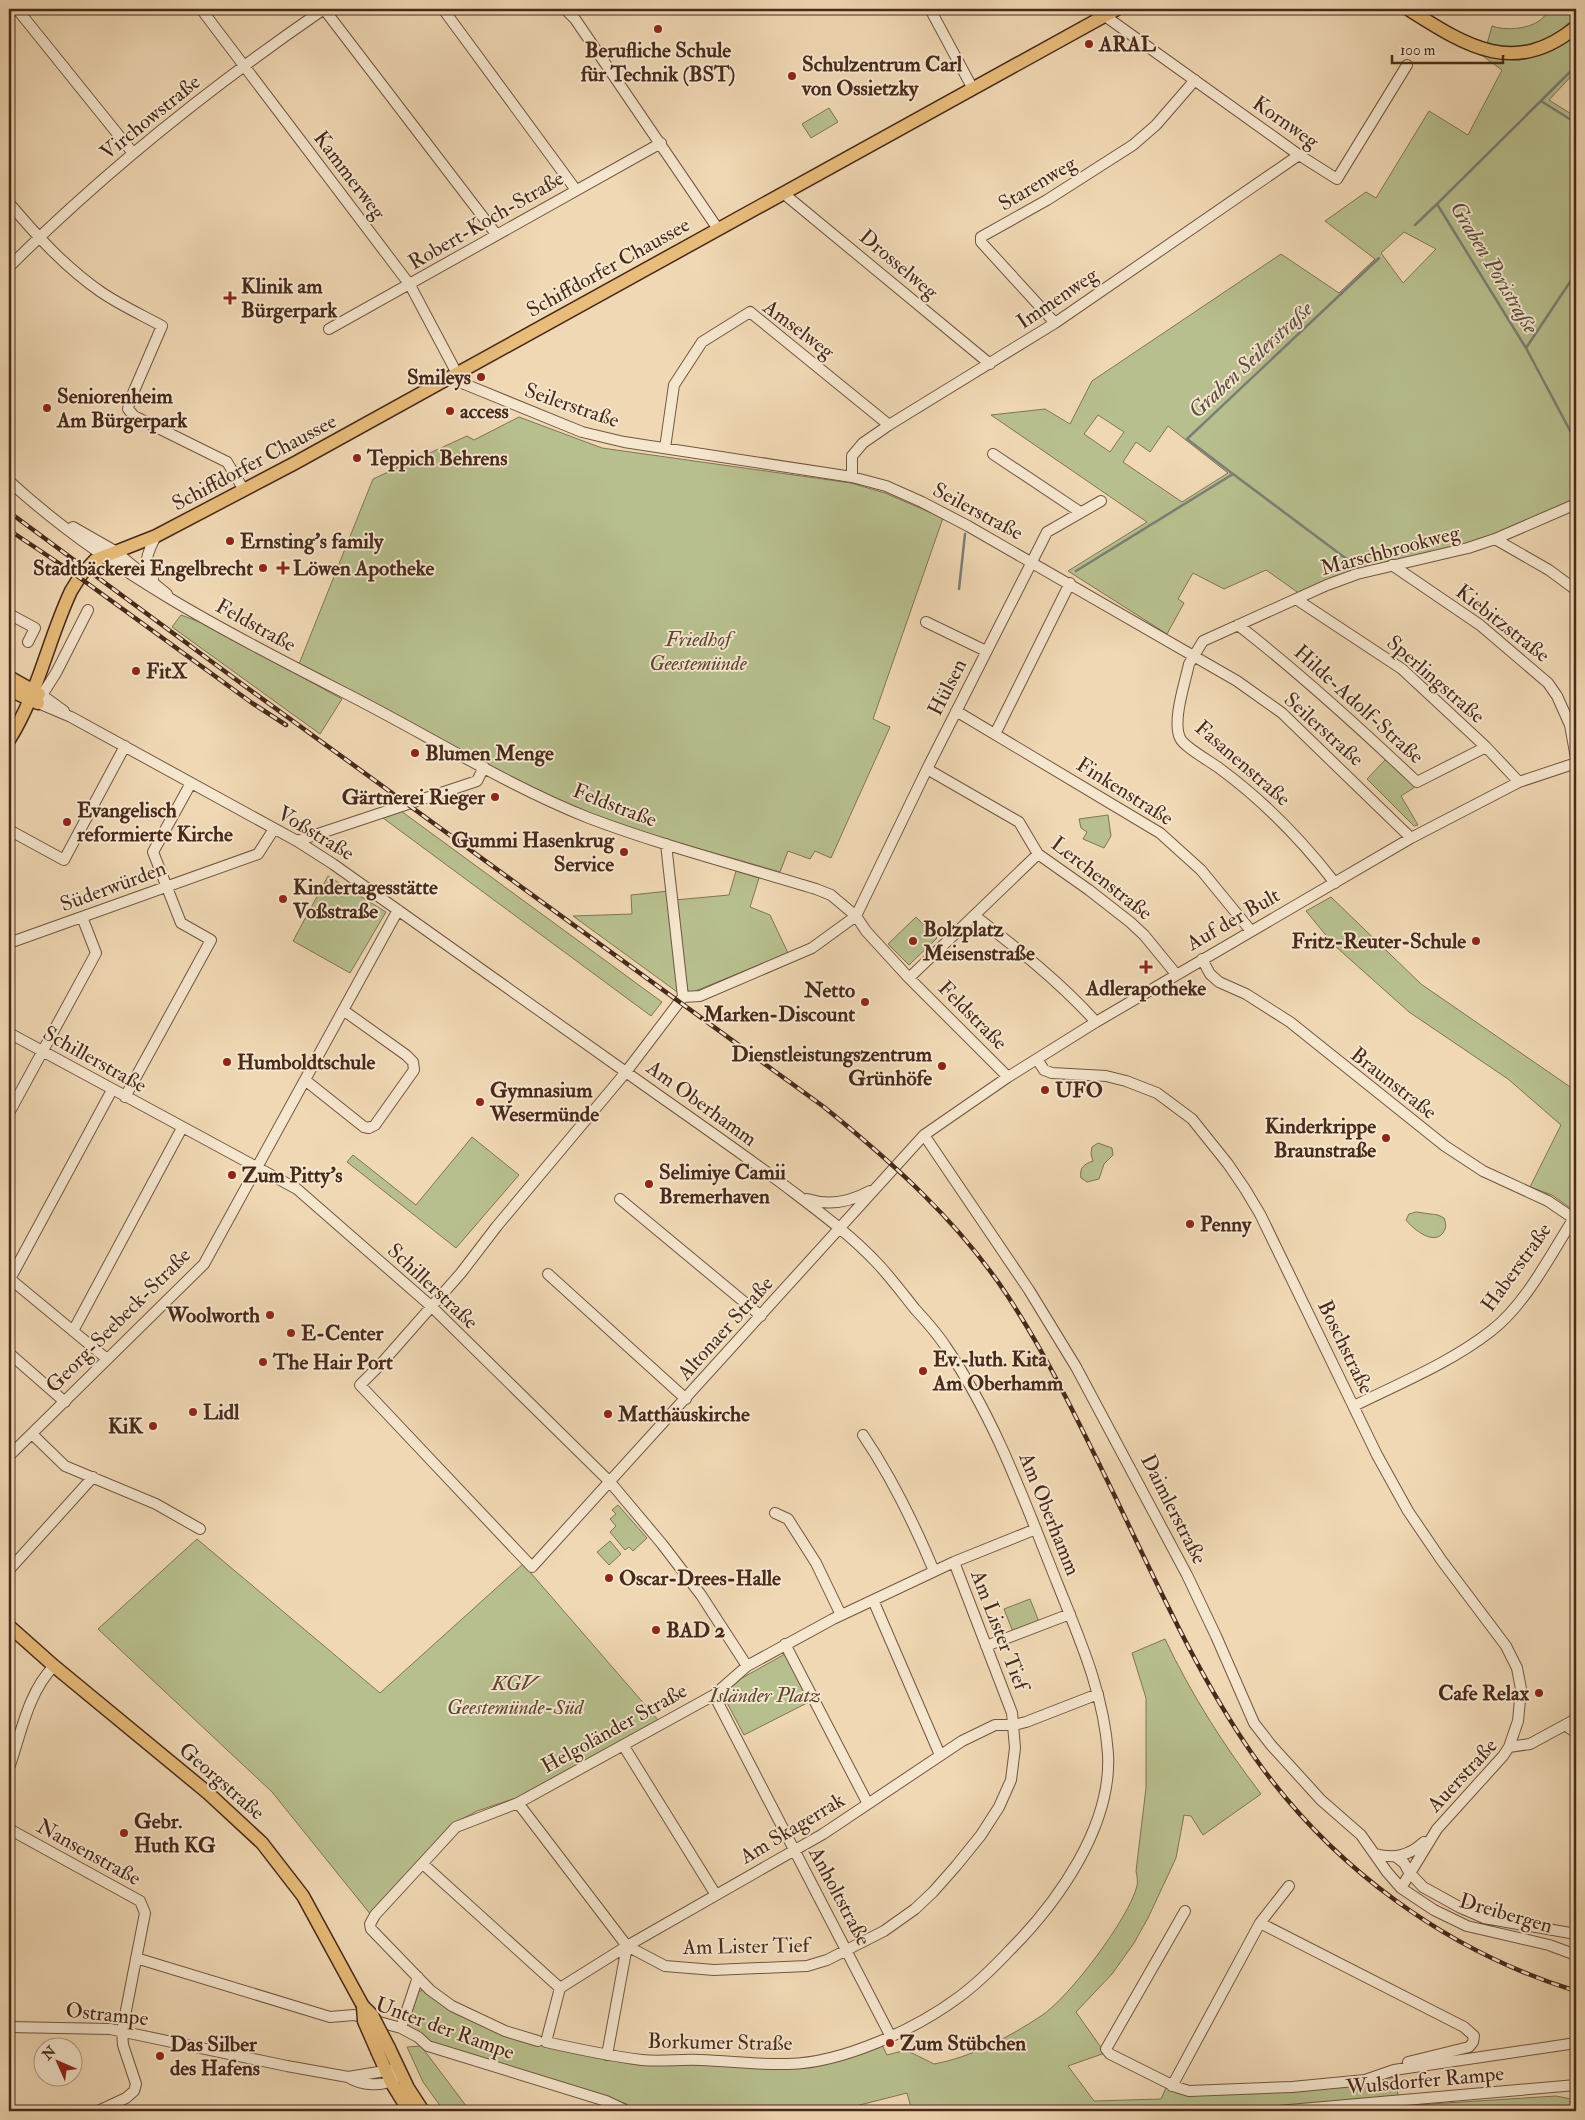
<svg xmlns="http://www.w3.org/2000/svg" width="1585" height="2120" font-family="'IM FELL Double Pica',serif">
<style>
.green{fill:#b8bf8e;stroke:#807454;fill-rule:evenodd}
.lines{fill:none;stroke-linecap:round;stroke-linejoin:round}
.stream{stroke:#7b7f77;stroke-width:2.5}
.minor-casing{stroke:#725541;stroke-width:12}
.major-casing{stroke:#48291b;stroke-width:15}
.minor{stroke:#f5e6ce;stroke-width:10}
.major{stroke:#e8bc7a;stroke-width:12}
.rail-casing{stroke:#48291b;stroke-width:4.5}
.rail{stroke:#f5e6ce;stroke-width:2.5;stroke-dasharray:8;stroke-linecap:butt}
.major-bridge-casing{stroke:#48291b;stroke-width:15;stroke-linecap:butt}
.major-bridge{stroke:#e8bc7a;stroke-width:12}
.poi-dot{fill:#8f2418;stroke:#f5e6ce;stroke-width:2}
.labels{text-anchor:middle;stroke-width:4;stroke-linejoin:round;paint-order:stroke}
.poi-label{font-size:21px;font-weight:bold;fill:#48291b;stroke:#f5e6ce;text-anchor:start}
.street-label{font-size:21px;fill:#48291b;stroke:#f5e6ce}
.park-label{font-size:21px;font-style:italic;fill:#5e4732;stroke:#f5e6ce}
.water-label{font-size:22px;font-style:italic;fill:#5d4d42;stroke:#f5e6ce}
</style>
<rect width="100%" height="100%" fill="#f0d8b4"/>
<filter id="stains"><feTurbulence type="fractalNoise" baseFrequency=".004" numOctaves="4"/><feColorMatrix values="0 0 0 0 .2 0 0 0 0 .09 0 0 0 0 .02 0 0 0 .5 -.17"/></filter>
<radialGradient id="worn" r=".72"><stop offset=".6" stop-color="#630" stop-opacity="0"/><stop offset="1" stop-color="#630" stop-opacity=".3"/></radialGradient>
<path class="green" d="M1551 9H1576V16C1547 45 1528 51 1487 44L1492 26C1505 31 1528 29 1539 21 1544 18 1547 12 1551 9Z
M1576 35V71L1549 100 1576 117V442L1572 451 1576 465V500L1499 534 1300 594 1266 570 1224 589 1193 573 1178 599 1184 603 1167 634 1068 571 1147 522 991 415 1045 409 1070 424 1092 381 1281 254 1339 293 1375 259 1325 221 1366 192 1376 198 1429 111 1468 135 1502 70 1480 54C1518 60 1544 60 1576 35ZM1404 232 1436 249 1403 283 1381 253ZM1098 415 1124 432 1110 452 1084 434ZM1168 426 1228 473 1182 502 1123 462 1136 442 1150 452Z
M829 108 838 122 811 138 802 124Z
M519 417 602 448 851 483 885 493 943 518 873 719 890 727 831 858 815 851 810 859 788 851 780 872 665 839 591 814 541 793 299 664 373 479 467 436 474 440Z
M181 615 205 624 342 699 320 734 172 627Z
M1386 759 1415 787 1401 796 1418 825 1414 826 1367 779Z
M401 811 662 1002 651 1016 383 818Z
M1108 815 1111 836 1104 848 1083 839 1087 832 1081 828 1079 819Z
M736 871 759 878 750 907 770 915 788 953 688 994 675 900 729 895Z
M328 876 386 912 350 973 293 941Z
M669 891 680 994 573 916 632 914 631 895Z
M1331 897 1421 984 1576 1091V1212L1552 1195 1530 1187 1561 1125 1508 1079 1409 1012 1334 945 1306 911Z
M916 917 937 938 909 965 888 944Z
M472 1137 519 1175 456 1248 347 1162 353 1155 416 1205Z
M1098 1143 1112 1148 1113 1155 1104 1164 1099 1179 1087 1182 1081 1178C1079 1168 1084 1164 1093 1161L1091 1154 1092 1147Z
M1416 1212 1438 1215 1444 1218C1446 1224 1447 1227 1443 1233 1433 1246 1412 1228 1406 1220L1409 1214Z
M618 1505 647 1538 633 1551 629 1547 625 1550 610 1532 616 1526 610 1519 616 1514 612 1510Z
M197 1539 380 1693 523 1564 659 1721 525 1795 477 1811 456 1822 371 1915 272 1792 98 1629Z
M610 1541 621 1554 609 1565 597 1552Z
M1030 1599 1039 1622 1013 1632 1004 1609Z
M1165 1639C1191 1694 1224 1746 1261 1794L1203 1835 1191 1816 1184 1815 1176 1858 1148 1918 1134 1943 1112 1974 1076 2012 1105 2053 1068 2066 1094 2101 1161 2099 1166 2088 1186 2095 1294 2089 1396 2077 1399 2106 1556 2096 1576 2100V2111H1284V2108L1217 2111H912L907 2093 848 2108V2111H621L627 2104 433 2045 411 2029 407 2020 416 1993 425 1989 504 2034 685 2062 792 2067 881 2043 887 2055 906 2050 934 2064C972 2057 1009 2037 1041 2016 1069 1998 1129 1918 1137 1886 1138 1881 1137 1876 1136 1871L1146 1788V1698L1132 1653Z
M785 1654 809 1702 744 1735 723 1695 742 1678Z
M421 2046 470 2111H444L423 2082 407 2047Z"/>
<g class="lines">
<path class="stream" d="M1541 101 1576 123
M1415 225 1437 204
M1526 348 1576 273
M1574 438 1526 348 1437 204 1576 66
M1233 474 1356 566
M1076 571 1233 474 1187 439 1379 258
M959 589 965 534"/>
<defs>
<path id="minor" d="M17 9 133 153
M201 9 410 285 462 383 582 432 624 442 852 477 886 486 922 502 968 526 1237 681 1282 713 1411 838
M324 9 496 234
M443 9 576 190
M565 9 575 19 718 229
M930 9 973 89
M1105 16 1299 155 1337 179 1407 65
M783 193 990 364
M9 203C37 236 65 267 101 292 120 305 142 315 162 326L130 400 128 409 134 416 227 462 244 490
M9 267C105 171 212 86 324 9
M1055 323 981 242V237L1047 200 1133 145 1156 125 1195 80
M329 329 661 143
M665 448 674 385 702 342 750 312 889 425
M993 454 1080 512
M852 477V456L863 443 889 425 1055 323 1299 155
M9 481C107 571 227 633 345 693 426 734 504 784 589 818 663 846 741 866 816 889L831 895 856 916 866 931 909 978 1008 1077
M73 527 115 551 167 594
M1495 539 1549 570 1576 590
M1392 565 1480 625 1548 683 1557 696 1570 725 1576 758
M153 579C143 562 147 553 156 536
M1296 599 1402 669 1486 747 1519 782
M9 614 35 628 28 642
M926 622 986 651
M1238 625C1301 674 1359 727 1417 782L1486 747
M38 703 71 717 297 841 333 864C442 942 552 1019 661 1097 701 1125 741 1153 780 1182 814 1208 849 1233 878 1264 891 1278 903 1294 915 1309 926 1321 937 1333 946 1347 996 1420 1025 1503 1058 1585 1080 1640 1104 1694 1108 1754 1112 1826 1058 1902 1010 1950 994 1967 978 1983 959 1997 916 2029 843 2063 788 2064 759 2065 730 2061 700 2060 681 2059 661 2062 642 2060 609 2056 577 2049 546 2042L560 1988 627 1946 823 1834 962 1741 995 1725H1014L1026 1722 1098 1694
M64 711 42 695 56 673 88 610
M956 711 1160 833 1201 870 1251 931
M995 734 1070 583
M927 769 1019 822 1038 854 1089 890 1130 922 1144 935 1176 974
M9 830 64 860 125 746
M297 841 477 781 484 767
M666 844 683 997
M1335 883C1301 839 1264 801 1219 768 1211 762 1184 747 1180 738 1172 721 1185 683 1189 664L1203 641 1327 585 1357 574 1468 548 1495 539 1576 504
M975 916C1018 949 1060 982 1096 1022
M9 943 258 854 274 829
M1202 959 1210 974 1219 982 1246 994 1290 1022 1445 1146 1483 1171 1548 1201 1576 1220
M909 978 1038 854
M683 997 626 1072 497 1226 461 1273 380 1365 360 1385 532 1567 924 1135 1008 1077 1096 1022 1411 838 1519 782 1576 763
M683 997 700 996 812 948 856 916 927 769 1047 532 1101 501
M9 1033 297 1189 432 1307 610 1482 662 1544 701 1595 747 1666
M1037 1059 1044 1070 1052 1073 1106 1076 1126 1081 1157 1093 1192 1119 1228 1164 1245 1189 1260 1214 1377 1455 1408 1511 1442 1561 1506 1646 1517 1668 1521 1689 1518 1721 1509 1747 1503 1756 1437 1829 1401 1888
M305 1080 364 1127 369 1128 375 1125 414 1070 413 1062 406 1055 343 1010
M125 1097 211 940 181 923 153 852 191 783
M9 1113 96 953 82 917
M924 1135 1029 1290 1076 1367 1187 1575 1216 1636 1254 1723 1271 1745 1321 1800 1361 1835 1387 1872 1401 1888 1434 1910 1467 1926 1549 1945 1576 1955
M620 1199 761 1316
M807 1199C829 1206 850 1202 870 1191
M548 1274 686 1399
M9 1278 107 1359
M10 1279 112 1090
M73 1331 182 1128
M9 1353 65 1402
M1354 1406C1400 1383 1450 1363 1491 1331 1526 1304 1551 1254 1574 1218
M32 1434 65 1466 156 1504 200 1529
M863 1435C892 1478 914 1523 934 1571
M9 1456 204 1264 398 910
M775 1513 788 1519 816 1563 841 1615
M9 1570 93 1477
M873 1600 940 1755
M785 1644 868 1804
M986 1646 1070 1614
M714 1695 890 2035
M1565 1725 1576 1733
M623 1745 716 1895
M1509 1747 1530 1744 1576 1719
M9 1768C21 1734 28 1692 54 1666
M518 1803 627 1946 665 1966 714 1970 807 1966 827 1960 884 1931 915 1909 933 1892 956 1866 981 1835 999 1807 1011 1780 1015 1748 1012 1713 954 1562
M9 1829 140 1901 145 1913 122 2031 123 2045 136 2084 134 2091 126 2098 98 2111
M1375 1854C1394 1859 1409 1856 1424 1842
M1395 1856 1404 1863 1409 1872 1423 1887 1461 1908 1484 1918 1576 1934
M423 1864 560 1988
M1185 1911 1106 2049 1110 2054 1176 2087 1189 2091 1292 2087 1365 2080 1394 2070 1576 2043
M1260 1923 1464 2027 1474 2036 1473 2042 1469 2047 1408 2062
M136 1958 330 2017 354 2015 401 2028 418 2037 428 2046 606 2101 625 2110
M9 2027 110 2029 287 2066 348 2077 391 2070
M401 2028 418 1977
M538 2041 505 2031 452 2006 430 1990 371 1929 370 1924 375 1915 456 1827 518 1803 714 1695 747 1666 833 1619 954 1562 1036 1529
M607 2055 627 1946
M348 2077C360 2085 384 2088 396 2078
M1172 2086 1260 1923 1289 1886
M1278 2111 1576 2085"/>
<path id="major" d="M1408 9C1465 45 1514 78 1576 27
M9 677 39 694
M9 690 38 703
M9 740C38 694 48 640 71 591L81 575 95 560 156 536 295 463 1117 9
M9 1626 54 1666 208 1793 262 1843 303 1896 363 2006
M389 2048 408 2088 423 2111
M378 2053 391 2082 409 2111"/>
</defs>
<use href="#minor" class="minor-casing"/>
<use href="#major" class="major-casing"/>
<use href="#minor" class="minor"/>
<use href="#major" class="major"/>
<defs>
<path id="rail" d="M9 512 242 684 824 1107C893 1163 958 1221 1007 1295 1046 1354 1076 1417 1107 1480 1152 1572 1194 1670 1253 1755 1331 1867 1446 1951 1576 1991
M9 530 69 570 252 703 286 725"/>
</defs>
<use href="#rail" class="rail-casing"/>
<use href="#rail" class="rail"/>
<defs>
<path id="major-bridge" d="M363 2006 372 2015 389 2048
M363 2006 364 2021 378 2053"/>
</defs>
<use href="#major-bridge" class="major-bridge-casing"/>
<use href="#major-bridge" class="major-bridge"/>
</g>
<g class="poi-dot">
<circle cx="658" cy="29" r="5"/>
<circle cx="1089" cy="44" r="5"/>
<circle cx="792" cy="76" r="5"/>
<path d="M227.5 290.5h5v5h5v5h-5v5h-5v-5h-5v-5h5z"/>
<circle cx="481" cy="377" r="5"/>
<circle cx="47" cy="408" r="5"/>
<circle cx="450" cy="411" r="5"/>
<circle cx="357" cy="458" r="5"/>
<circle cx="230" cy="541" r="5"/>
<circle cx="263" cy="568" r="5"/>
<path d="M280.5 560.5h5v5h5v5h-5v5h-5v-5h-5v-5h5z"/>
<circle cx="136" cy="671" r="5"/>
<circle cx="415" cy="753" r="5"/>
<circle cx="495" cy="797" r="5"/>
<circle cx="67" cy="822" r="5"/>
<circle cx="624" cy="852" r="5"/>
<circle cx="283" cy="899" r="5"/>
<circle cx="913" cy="941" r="5"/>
<circle cx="1476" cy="941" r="5"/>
<path d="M1143.5 959.5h5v5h5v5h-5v5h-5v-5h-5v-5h5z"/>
<circle cx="865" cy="1002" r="5"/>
<circle cx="227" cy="1062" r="5"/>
<circle cx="942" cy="1066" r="5"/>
<circle cx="1045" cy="1090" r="5"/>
<circle cx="480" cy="1102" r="5"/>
<circle cx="1386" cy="1138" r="5"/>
<circle cx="232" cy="1175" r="5"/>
<circle cx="649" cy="1184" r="5"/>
<circle cx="1190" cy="1224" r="5"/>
<circle cx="270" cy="1315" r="5"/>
<circle cx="291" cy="1333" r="5"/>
<circle cx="263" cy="1362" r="5"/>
<circle cx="923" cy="1371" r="5"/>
<circle cx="193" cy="1412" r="5"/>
<circle cx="608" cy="1414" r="5"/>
<circle cx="153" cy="1426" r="5"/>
<circle cx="609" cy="1578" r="5"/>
<circle cx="656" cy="1630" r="5"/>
<circle cx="1539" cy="1693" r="5"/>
<circle cx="124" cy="1833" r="5"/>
<circle cx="890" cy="2043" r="5"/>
<circle cx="160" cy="2056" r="5"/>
</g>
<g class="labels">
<g class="poi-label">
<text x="1099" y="51">ARAL</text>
<text x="658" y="57" text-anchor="middle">Berufliche Schule<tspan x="658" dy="24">für Technik (BST)</tspan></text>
<text x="802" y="71">Schulzentrum Carl<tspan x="802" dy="24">von Ossietzky</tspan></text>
<text x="241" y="293">Klinik am<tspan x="241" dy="24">Bürgerpark</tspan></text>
<text x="471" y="384" text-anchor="end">Smileys</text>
<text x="57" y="403">Seniorenheim<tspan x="57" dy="24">Am Bürgerpark</tspan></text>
<text x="460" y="418">access</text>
<text x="367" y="465">Teppich Behrens</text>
<text x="240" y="548">Ernsting's family</text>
<text x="253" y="575" text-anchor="end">Stadtbäckerei Engelbrecht</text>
<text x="293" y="575">Löwen Apotheke</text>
<text x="146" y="678">FitX</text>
<text x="425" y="760">Blumen Menge</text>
<text x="485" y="804" text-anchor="end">Gärtnerei Rieger</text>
<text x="77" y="817">Evangelisch<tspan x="77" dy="24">reformierte Kirche</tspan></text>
<text x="614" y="847" text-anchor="end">Gummi Hasenkrug<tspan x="614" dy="24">Service</tspan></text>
<text x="293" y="894">Kindertagesstätte<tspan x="293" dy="24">Voßstraße</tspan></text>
<text x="923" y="936">Bolzplatz<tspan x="923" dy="24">Meisenstraße</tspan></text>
<text x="1466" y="948" text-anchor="end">Fritz-Reuter-Schule</text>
<text x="1146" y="995" text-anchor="middle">Adlerapotheke</text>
<text x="855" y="997" text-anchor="end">Netto<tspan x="855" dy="24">Marken-Discount</tspan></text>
<text x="932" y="1061" text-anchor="end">Dienstleistungszentrum<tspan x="932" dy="24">Grünhöfe</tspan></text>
<text x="237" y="1069">Humboldtschule</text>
<text x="490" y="1097">Gymnasium<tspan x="490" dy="24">Wesermünde</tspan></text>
<text x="1055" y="1097">UFO</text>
<text x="1376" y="1133" text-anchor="end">Kinderkrippe<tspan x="1376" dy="24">Braunstraße</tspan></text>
<text x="659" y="1179">Selimiye Camii<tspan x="659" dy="24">Bremerhaven</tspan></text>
<text x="242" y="1182">Zum Pitty's</text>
<text x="1200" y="1231">Penny</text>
<text x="260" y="1322" text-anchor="end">Woolworth</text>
<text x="301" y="1340">E-Center</text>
<text x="933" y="1366">Ev.-luth. Kita<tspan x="933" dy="24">Am Oberhamm</tspan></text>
<text x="273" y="1369">The Hair Port</text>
<text x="203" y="1419">Lidl</text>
<text x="618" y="1421">Matthäuskirche</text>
<text x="143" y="1433" text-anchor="end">KiK</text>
<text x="619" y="1585">Oscar-Drees-Halle</text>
<text x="666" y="1637">BAD 2</text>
<text x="1529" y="1700" text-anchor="end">Cafe Relax</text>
<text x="134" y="1828">Gebr.<tspan x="134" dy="24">Huth KG</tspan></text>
<text x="900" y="2050">Zum Stübchen</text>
<text x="170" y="2051">Das Silber<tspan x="170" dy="24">des Hafens</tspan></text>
</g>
<g class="street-label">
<text transform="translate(150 117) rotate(-39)" y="7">Virchowstraße</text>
<text transform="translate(1286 122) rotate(35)" y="7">Kornweg</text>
<text transform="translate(350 175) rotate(53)" y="7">Kammerweg</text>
<text transform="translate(1037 183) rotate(-31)" y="7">Starenweg</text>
<text transform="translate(486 220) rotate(-30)" y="7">Robert-Koch-Straße</text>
<text transform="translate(899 264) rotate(40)" y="7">Drosselweg</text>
<text transform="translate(608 267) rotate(-29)" y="7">Schiffdorfer Chaussee</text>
<text transform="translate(1057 298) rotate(-34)" y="7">Immenweg</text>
<text transform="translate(799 329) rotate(37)" y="7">Amselweg</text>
<text transform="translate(572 405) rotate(19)" y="7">Seilerstraße</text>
<text transform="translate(254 462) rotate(-28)" y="7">Schiffdorfer Chaussee</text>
<text transform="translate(978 511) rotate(28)" y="7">Seilerstraße</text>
<text transform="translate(1390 550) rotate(-15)" y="7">Marschbrookweg</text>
<text transform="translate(1503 623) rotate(38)" y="7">Kiebitzstraße</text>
<text transform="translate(256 625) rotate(29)" y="7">Feldstraße</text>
<text transform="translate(1436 679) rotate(41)" y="7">Sperlingstraße</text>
<text transform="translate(947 687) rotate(-63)" y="7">Hülsen</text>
<text transform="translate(1359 704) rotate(42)" y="7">Hilde-Adolf-Straße</text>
<text transform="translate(1324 729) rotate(42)" y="7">Seilerstraße</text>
<text transform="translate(1243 763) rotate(41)" y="7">Fasanenstraße</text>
<text transform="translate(1125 791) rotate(32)" y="7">Finkenstraße</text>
<text transform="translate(615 805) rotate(21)" y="7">Feldstraße</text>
<text transform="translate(316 833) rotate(31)" y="7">Voßstraße</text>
<text transform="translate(1102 878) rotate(38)" y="7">Lerchenstraße</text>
<text transform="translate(113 886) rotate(-20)" y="7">Süderwürden</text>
<text transform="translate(1233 919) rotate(-30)" y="7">Auf der Bult</text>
<text transform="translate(973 1015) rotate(45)" y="7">Feldstraße</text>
<text transform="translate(95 1059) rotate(29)" y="7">Schillerstraße</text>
<text transform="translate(1394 1083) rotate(38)" y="7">Braunstraße</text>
<text transform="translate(702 1103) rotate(36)" y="7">Am Oberhamm</text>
<text transform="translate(1516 1267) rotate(-54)" y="7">Haberstraße</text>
<text transform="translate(433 1286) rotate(43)" y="7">Schillerstraße</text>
<text transform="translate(118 1320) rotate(-45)" y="7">Georg-Seebeck-Straße</text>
<text transform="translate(725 1328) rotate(-48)" y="7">Altonaer Straße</text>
<text transform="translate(1346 1347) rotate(64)" y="7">Boschstraße</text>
<text transform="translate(1174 1509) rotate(63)" y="7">Daimlerstraße</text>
<text transform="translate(1050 1514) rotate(68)" y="7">Am Oberhamm</text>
<text transform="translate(1000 1630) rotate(69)" y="7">Am Lister Tief</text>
<text transform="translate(614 1728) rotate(-29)" y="7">Helgoländer Straße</text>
<text transform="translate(1462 1775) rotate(-47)" y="7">Auerstraße</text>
<text transform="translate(222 1781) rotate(41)" y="7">Georgstraße</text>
<text transform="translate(792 1828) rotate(-31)" y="7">Am Skagerrak</text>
<text transform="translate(89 1852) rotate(29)" y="7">Nansenstraße</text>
<text transform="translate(840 1896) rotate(62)" y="7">Anholtstraße</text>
<text transform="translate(1506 1913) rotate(16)" y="7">Dreibergen</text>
<text transform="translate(746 1946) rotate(-1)" y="7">Am Lister Tief</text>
<text transform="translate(107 2014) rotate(6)" y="7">Ostrampe</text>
<text transform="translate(445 2028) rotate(20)" y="7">Unter der Rampe</text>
<text transform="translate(720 2042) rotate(1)" y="7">Borkumer Straße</text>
<text transform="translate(1425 2080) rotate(-5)" y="7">Wulsdorfer Rampe</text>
</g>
<g class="park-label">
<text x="698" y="646">Friedhof<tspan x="698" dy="24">Geestemünde</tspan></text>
<text x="515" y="1690">KGV<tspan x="515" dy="24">Geestemünde-Süd</tspan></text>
<text x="765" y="1702">Isländer Platz</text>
</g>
<g class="water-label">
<text transform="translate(1495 267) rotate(59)" y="8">Graben Poristraße</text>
<text transform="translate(1250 359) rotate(-43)" y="8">Graben Seilerstraße</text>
</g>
</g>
<rect width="1585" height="2120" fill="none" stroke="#f0d8b4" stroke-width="30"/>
<rect x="10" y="10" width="1565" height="2100" fill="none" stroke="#48291b" stroke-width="2.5"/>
<rect x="15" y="15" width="1555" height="2090" fill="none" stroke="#48291b"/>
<g transform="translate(58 2062) rotate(315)"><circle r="24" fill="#f5e6ce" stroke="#b09a86"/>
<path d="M0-4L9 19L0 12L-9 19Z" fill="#8f2418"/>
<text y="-8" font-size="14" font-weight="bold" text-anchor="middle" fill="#48291b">N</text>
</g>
<path d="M1392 55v8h111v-8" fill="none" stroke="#48291b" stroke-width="2.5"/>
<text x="1400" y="55" font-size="15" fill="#48291b" stroke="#f5e6ce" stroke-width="4" paint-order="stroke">100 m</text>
<rect width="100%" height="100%" filter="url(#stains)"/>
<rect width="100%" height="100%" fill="url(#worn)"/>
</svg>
